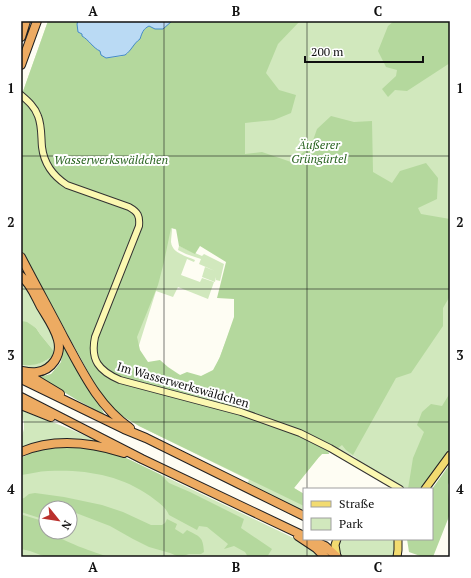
<svg xmlns="http://www.w3.org/2000/svg" width="471" height="578" font-family="'PT Serif',serif">
<style>
.green{fill:#d1e8bd;fill-rule:evenodd}
.forest{fill:#b4d89d;fill-rule:evenodd}
.water{fill:#badaf4;stroke:#448ac7}
.lines{fill:none;stroke-linecap:round;stroke-linejoin:round}
.secondary-casing{stroke:#323232;stroke-width:8}
.primary-casing{stroke:#212121;stroke-width:9}
.highway-casing{stroke:#212121;stroke-width:10}
.secondary{stroke:#fbf8b1;stroke-width:6}
.primary{stroke:#f2db70;stroke-width:7}
.highway{stroke:#edab62;stroke-width:8}
.grid{fill:none;stroke:#101010;stroke-width:1;stroke-opacity:0.55}
.labels{text-anchor:middle;stroke-width:4;stroke-linejoin:round;paint-order:stroke}
.park-label{font-size:12px;font-style:italic;fill:#2b6522;stroke:#fff}
.street-label{font-size:12px;fill:#101010;stroke:#fff}
.neatline{fill:none;stroke:#101010;stroke-width:1.5}
.grid-label{font-size:13px;text-anchor:middle;font-weight:bold;fill:#101010}
</style>
<rect width="100%" height="100%" fill="#fefdf3"/>
<path class="green" d="M48 21H450V448L420 489H405L359 462 355 457 337 449 328 451 329 454H322L319 457 294 488 304 494V512L247 484 249 480 139 426 21 249V97ZM172 228 239 256 243 297 210 382 180 375 135 358 156 291 173 297 178 287 208 299 214 282 202 278 200 282 181 275 187 259 194 262 195 260C186 256 172 253 171 242 171 238 172 233 172 228Z
M179 246 202 256 204 254 224 264 220 281 216 280V277L215 282 202 277 205 267 215 271 199 264 201 259 186 254 178 250Z
M21 281C32 290 43 315 49 328 51 333 55 338 56 342 58 353 52 360 45 366 39 372 29 369 22 366 34 364 44 364 53 355V350L40 334 36 328 22 321 21 323Z
M21 409C46 420 72 429 97 441L66 439 29 446 21 450V439L24 429V422L21 414Z
M62 447 120 455 302 542 323 557H21V458L46 449ZM46 508H70V532H46Z
M340 539H395C396 544 395 552 393 557H340L338 547Z"/>
<path class="forest" d="M48 21H78L77 24 82 34V36L89 40 92 45 100 51 106 58C113 57 124 58 128 53 133 48 132 44 140 39 142 33 143 29 149 26 157 30 166 27 172 21H300L278 44 266 73 279 90 296 95 291 113 274 120 245 123V154L262 152 291 162 311 146 317 129 331 116 354 122 372 121 373 172 392 183 400 171 426 163 438 178 437 199 418 208 421 214 450 219V296L443 308V326L411 373 396 378 353 455 346 450 342 445 337 449 328 451 329 454H322L319 457 294 488 304 494V506L139 426 117 413 98 390 21 249V97ZM171 228 176 229 179 246 195 254 200 246 226 262 217 298 234 299V317L220 357 213 370 201 376 187 372 180 375 168 367 160 360 148 362 140 350 137 337 158 285 164 262Z
M394 21H450V63L407 91 395 90 388 97 382 89 396 76 397 70 386 67 378 51 388 26Z
M22 321 27 322 36 328 40 334 53 350V355C44 364 33 366 21 365V323Z
M63 347H66L105 415 77 400 39 377 51 374 61 362Z
M450 393V448L420 489H408L413 458 424 432 417 425 422 412 431 404 442 406Z
M78 446 91 448 120 455 161 475 169 483 190 492 244 519 241 528 272 549 267 557H248L245 552 234 546 224 549 228 544 207 527 199 526 197 530 169 515C165 506 158 502 150 496 121 475 84 469 48 471 39 471 30 474 21 475V458L33 452 62 447Z
M450 464V481L448 485 450 514 433 557H423L409 552 407 539H432V489Z
M35 493 64 497 102 505 123 512 151 525H162L165 523 167 519 177 524 175 529 183 534 187 530C200 537 203 536 204 552L201 554H189L183 556H177L170 553 149 547 133 539 110 526 76 513 70 514V508H46V520L21 512V499L24 498 29 494Z
M23 515 46 522V532H53C59 541 97 553 109 557H46L30 551 21 549V520Z"/>
<path class="water" d="M78 21H172L163 29H155L149 26C143 29 142 33 140 39 133 44 132 50 125 55L106 58 101 55 100 51C93 48 89 40 82 36V34L78 32 77 24Z"/>
<g class="lines">
<defs>
<path id="secondary" d="M21 95C28 101 35 107 38 116 42 126 41 137 42 147 44 164 53 176 67 185L129 207C138 212 140 216 139 226L95 337C90 360 99 371 120 380L241 412 300 433 330 448 400 489"/>
<path id="primary" d="M425 489 450 455
M337 557 335 545 337 539
M397 557 398 550V539"/>
<path id="highway" d="M21 37 26 21
M21 65 37 21
M21 257C35 284 50 311 64 338 82 371 98 406 130 428
M21 276C31 284 35 296 41 307 47 317 55 328 58 340 62 355 52 370 37 372 32 373 27 372 22 371
M25 373 60 394
M21 379 124 429 146 438 304 516
M21 397 142 459 304 536
M21 405 51 417
M21 452C54 438 90 442 124 453
M298 536 316 548 325 557
M310 539 325 546 337 557"/>
</defs>
<use href="#secondary" class="secondary-casing"/>
<use href="#primary" class="primary-casing"/>
<use href="#highway" class="highway-casing"/>
<use href="#secondary" class="secondary"/>
<use href="#primary" class="primary"/>
<use href="#highway" class="highway"/>
</g>
<path class="grid" d="M164 21V557M307 21V489M21 156H450M21 289H450M21 422H450M307 539V557"/>
<g class="labels">
<g class="park-label">
<text x="319" y="149">Äußerer<tspan x="319" dy="14">Grüngürtel</tspan></text>
<text x="111" y="164">Wasserwerkswäldchen</text>
</g>
<g class="street-label">
<text transform="translate(183 385) rotate(16)" y="4">Im Wasserwerkswäldchen</text>
</g>
</g>
<rect width="471" height="578" fill="none" stroke="#ffffff" stroke-width="44"/>
<rect x="303" y="488" width="130" height="52" fill="#ffffff" stroke="#9f9f9f"/>
<rect x="311" y="501" width="20" height="6" fill="#f2db70" stroke="#9f9f9f"/>
<text x="339" y="508" font-size="12" fill="#101010">Straße</text>
<rect x="311" y="518" width="20" height="12" fill="#d1e8bd" stroke="#9f9f9f"/>
<text x="339" y="528" font-size="12" fill="#101010">Park</text>
<g transform="translate(58 520) rotate(120)"><circle r="19" fill="#ffffff" stroke="#9f9f9f"/>
<path d="M0-3L7 15L0 10L-7 15Z" fill="#ba302d"/>
<text y="-6" font-size="11" font-weight="bold" text-anchor="middle" fill="#101010">N</text>
</g>
<path d="M305 56v6h118v-6" fill="none" stroke="#101010" stroke-width="2"/>
<text x="311" y="56" font-size="12" fill="#101010" stroke="#ffffff" stroke-width="3" paint-order="stroke">200 m</text>
<rect x="22" y="22" width="427" height="534" class="neatline"/>
<g class="grid-label">
<text x="93" y="16">A</text>
<text x="236" y="16">B</text>
<text x="378" y="16">C</text>
<text x="11" y="93">1</text>
<text x="460" y="93">1</text>
<text x="11" y="227">2</text>
<text x="460" y="227">2</text>
<text x="11" y="360">3</text>
<text x="460" y="360">3</text>
<text x="11" y="494">4</text>
<text x="460" y="494">4</text>
<text x="93" y="572">A</text>
<text x="236" y="572">B</text>
<text x="378" y="572">C</text>
</g>
</svg>
